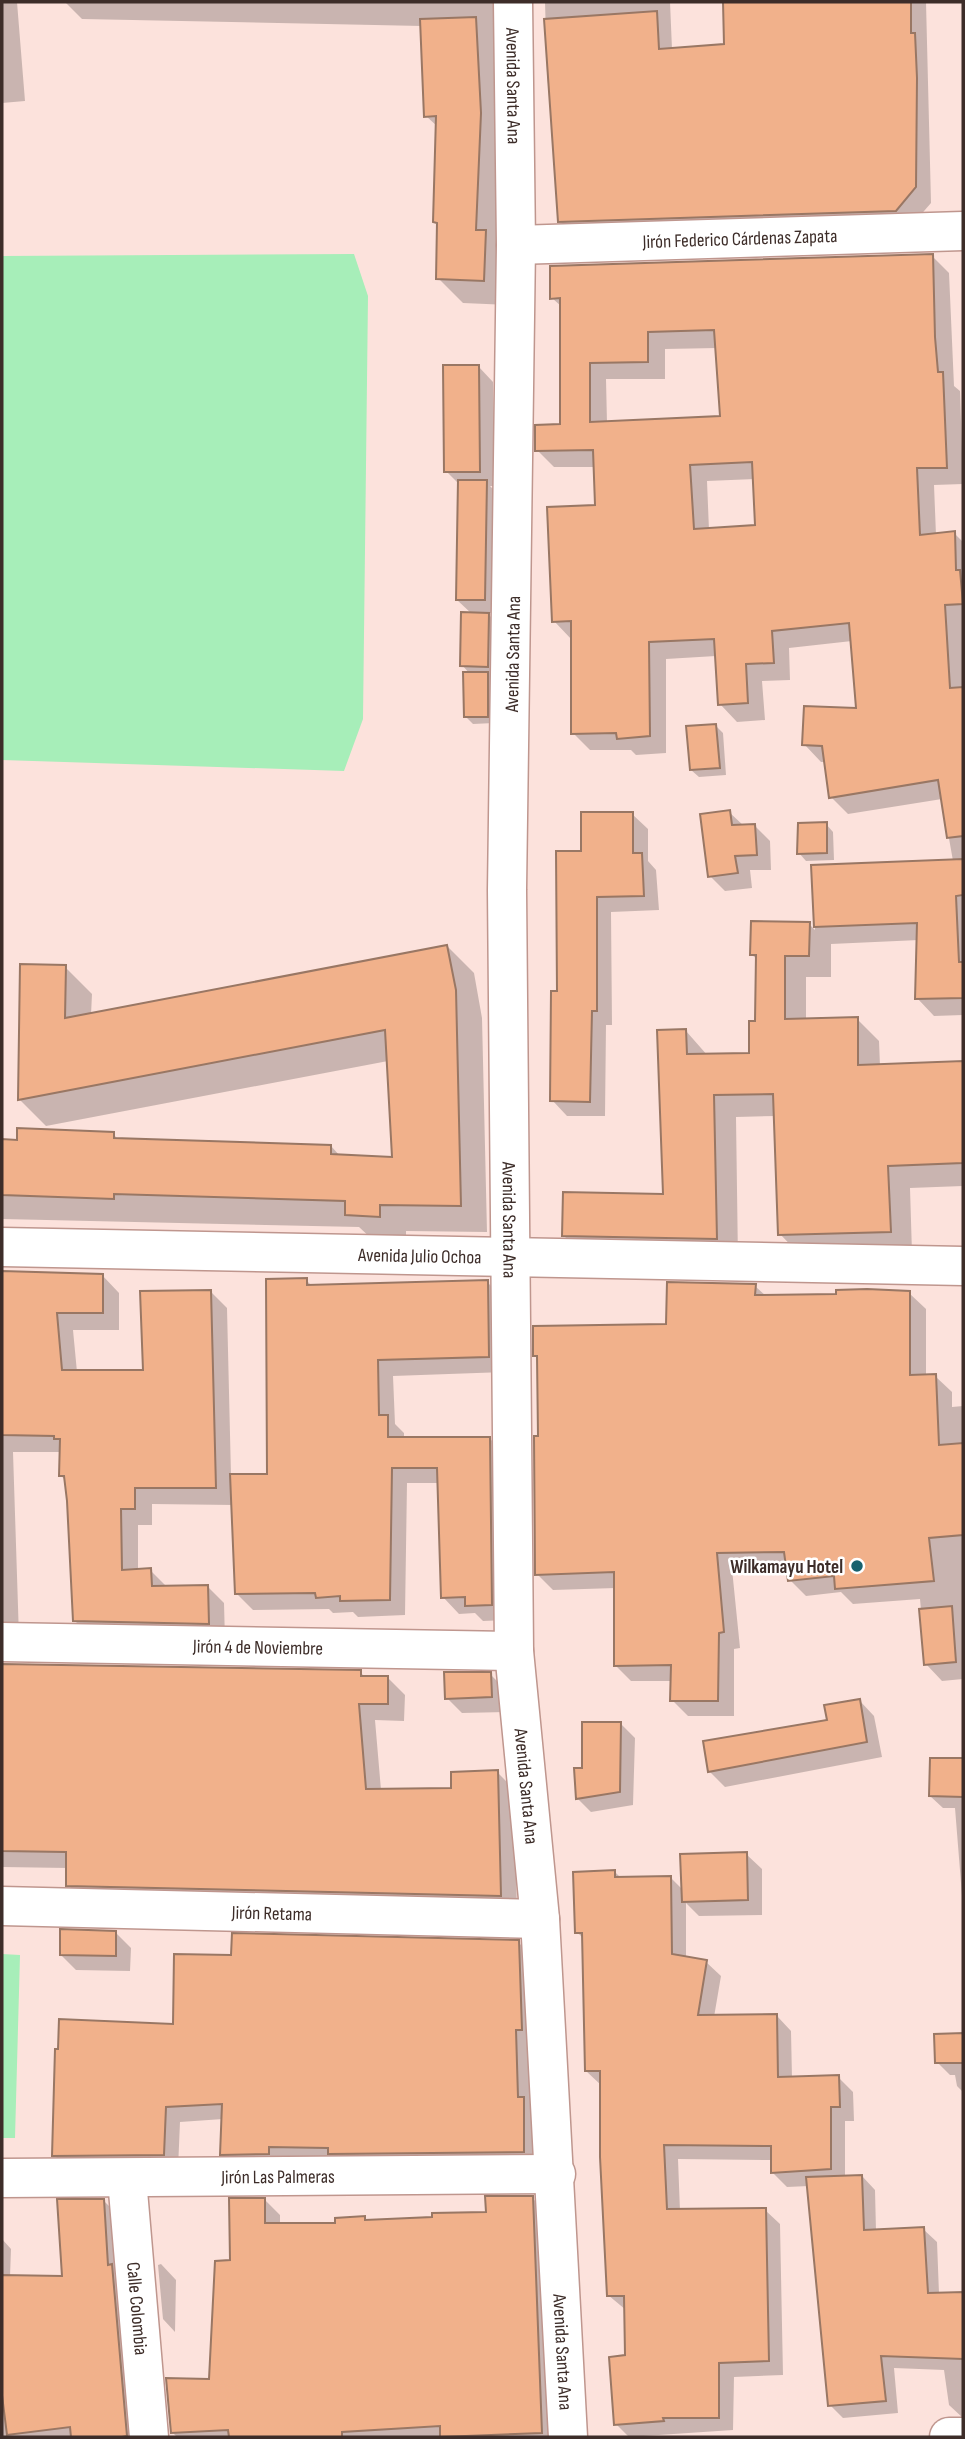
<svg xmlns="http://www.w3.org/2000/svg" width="965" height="2439" font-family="'Sofia Sans Condensed',sans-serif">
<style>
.green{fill:#a7eeb9}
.shadow{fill:#0003;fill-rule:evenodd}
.building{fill:#f1b18b;stroke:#997764;stroke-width:2;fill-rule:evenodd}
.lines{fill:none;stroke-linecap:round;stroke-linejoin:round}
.street-casing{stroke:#bf968e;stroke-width:41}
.street{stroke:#fff;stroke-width:38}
.poi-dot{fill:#16616e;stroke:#fff;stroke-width:2.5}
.labels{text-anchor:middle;stroke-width:5;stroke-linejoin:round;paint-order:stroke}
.street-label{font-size:19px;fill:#3d2d29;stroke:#fff}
.poi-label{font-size:19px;font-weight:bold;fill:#3d2d29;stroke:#fff;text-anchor:end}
</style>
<rect width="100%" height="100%" fill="#fce2dc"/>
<path class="green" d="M354 254 368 296 363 719 344 771 2 760V256Z
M2 1954 20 1955 15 2138H2Z"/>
<path class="shadow" d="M2 2H17L25 101 2 103Z
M65 2H512L509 305 463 303 438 278 439 226 435 222 438 127 426 116 422 26 82 19Z
M545 2H670L672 49 725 46 724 2H926L931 203 911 226 575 236 560 221 547 73Z
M932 256 949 273 954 386 960 391 963 484 934 485 936 535 954 533 963 542V1015L934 1016 917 998 919 940 831 944V977H806V1020L857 1019 879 1041 880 1066 963 1063V1186L910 1188 912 1253 802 1257 780 1234 776 1116 736 1117 738 1261 587 1258 564 1236 665 1195 686 1031 708 1056 750 1055 757 1023 758 960 752 955 809 924 815 930 813 867 953 861 942 799 848 814 831 797 826 762H821L804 744 858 710 852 641 789 648 790 680 762 681 765 720 737 722 720 704 716 656 666 659V753L636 755 631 750H590L573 733 572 640 554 621 597 506 595 467H554L537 450 562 425V307L552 298ZM717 348 722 418 607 423 606 379H665V349ZM755 479 757 527 709 530 707 481Z
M478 366 493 382 495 486H490L499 495 497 613H487L503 629 494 723 473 724 465 716 470 674 462 665 472 614 457 600 460 485 446 471Z
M716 726 723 733 726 775 699 777 691 770Z
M729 812 744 826H755L770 841 771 870H750L752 888 725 891 710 876Z
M632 814 648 829V861L656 870 659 910 611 912 612 1025H606L605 1116H567L552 1100 558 993 583 853Z
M826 824 833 832 834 860 806 861 799 853Z
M447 946 474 973 482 1018 487 1232 406 1231V1243L374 1241 359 1227 2 1219V1141L113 1134 119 1140 331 1146 340 1156 394 1159 388 1061 46 1126 19 1099 65 967 92 994 91 1015Z
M2 1273 102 1275 119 1293V1330H73L77 1372 144 1371 210 1291 227 1308 231 1476 269 1475 306 1280 313 1287 487 1282 503 1298 505 1372 393 1376 395 1424 404 1433V1439L489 1438 506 1454 507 1620 483 1621 475 1613 459 1614 443 1597 439 1483H407L405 1615 358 1617 353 1612 333 1613 329 1609 253 1610 237 1594 233 1505 152 1504V1525H138V1571L150 1570 168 1588 207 1586 224 1603 225 1640 92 1638 75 1621 67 1481 61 1476V1452H13L19 1637 2 1646Z
M755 1286 766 1296 909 1293 926 1309V1376H935L952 1392V1407L963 1406V1679L942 1681 926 1664 920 1599 853 1604 841 1592 806 1596 790 1580 788 1568 732 1569 740 1648 734 1649V1716H688L672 1700V1681H631L615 1665 616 1588 553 1590 537 1574 539 1359 535 1355 667 1325Z
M2 1666 360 1672 366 1678H388L405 1695 404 1721 375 1720 381 1790 453 1789 497 1772 514 1789 517 1912 85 1902 68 1885V1868L2 1867Z
M490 1674 505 1689 506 1712 462 1713 447 1698Z
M859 1700 874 1716 882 1757 725 1787 710 1772 829 1721Z
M621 1724 635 1738 633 1805 591 1812 577 1798Z
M963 1758V1908L955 1808H943L930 1796 932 1759Z
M746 1854 762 1869V1915L699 1916 686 1903V1958L706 1962 721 1976 714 2017 777 2016 791 2031 792 2078 838 2077 853 2092 854 2121H845V2177L862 2176 875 2190 876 2231 923 2229 937 2242 939 2293 963 2292V2418L949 2405 944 2370 894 2368 898 2413 843 2418 830 2405 809 2186 787 2187 772 2172V2160L678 2159 680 2211 765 2210 780 2224 783 2375 734 2377 733 2430 629 2437 616 2424 627 2357 626 2310 608 2295 602 2086 586 2071 584 1939 577 1932 615 1872 621 1878H671L683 1890Z
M115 1932 131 1948 130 1971 76 1970 61 1955Z
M518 1942 533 1957 538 2167 236 2169 221 2154 223 2119 180 2122 178 2169 69 2170 54 2155 175 2026 233 1957Z
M963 2034V2092L957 2086 955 2075H950L937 2062 936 2036Z
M532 2198 548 2213 556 2437H177L172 2432 211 2381 231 2262 265 2200 280 2215V2225L337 2224 365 2218 368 2222 487 2214Z
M104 2201 119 2216 140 2437H2V2239L11 2249 10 2277 64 2278Z
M161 2264 176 2280 175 2332 163 2319 158 2265Z"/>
<path class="building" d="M723 2H911V33H915L917 78 916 187 896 211 558 222 544 19 657 11 659 49 724 44Z
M476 17 481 113 476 230H486L484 281 436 279 437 223 433 222 436 116 424 117 420 19Z
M933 254 935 337 938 372H943L947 468H917L920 535 955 531 956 570H960L963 604 945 605 950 688 963 687V836L947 838 938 780 829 798 822 746 802 745 804 706 856 708 849 623 772 631 774 663 746 664 748 703 718 705 714 639 649 642 650 736 617 739 616 733 571 734V621L552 622 547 507 595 505 593 450 535 451V425L560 424V298L550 299V266ZM714 330 720 416 590 422V363L648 362V332ZM752 462 755 525 694 529 690 465Z
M443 365H479L480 472H444Z
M458 480H487L485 600H456Z
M461 612 489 613 488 667 460 666Z
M463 672H488V717H464Z
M716 724 720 768 690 770 686 726Z
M730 810 732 825 755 824 757 855 735 856 738 873 708 877 700 814Z
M581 812H633V853H642L644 896 597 897V1011H592L590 1102 550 1101 551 991H557L556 851H581Z
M827 822V853L797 854 798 823Z
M963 859V895L956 896 959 962H963V998L915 999 917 923 814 927 811 865Z
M751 921 810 922 809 956H785V1019L858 1017V1065L963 1061V1163L888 1166 891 1232 778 1235 773 1094 714 1095 717 1239 562 1236 563 1192 663 1194 657 1030 686 1029 687 1054 749 1053V1021H755L756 955H750Z
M447 945 456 990 461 1206 380 1205V1217L345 1215V1201L114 1194V1199L2 1195V1139L17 1140V1128L114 1132V1138L331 1145V1154L392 1157 385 1030 18 1100 20 964 66 965 65 1018Z
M2 1271 103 1274V1313H57L62 1370H143L140 1291 211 1290 216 1488H135V1509H121L122 1570 151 1568 152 1586 208 1585 209 1624 73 1621 67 1501 64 1476H59L60 1439H54V1436L2 1435Z
M307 1278V1285L488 1280 489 1357 378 1360 379 1415H388V1437H490L492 1605 465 1606V1597L441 1598 437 1468H392L390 1600 340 1601V1596L316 1598 315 1593 235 1594 230 1474H267L266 1279Z
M667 1282 756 1284 755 1295 836 1294V1290L867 1289 910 1291V1375L936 1374 939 1445 963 1443V1535L929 1538 934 1581 835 1589 834 1576 788 1581 784 1552 717 1553 724 1632 719 1633 718 1701H670L671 1665 614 1666V1572L535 1575 534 1436H538L537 1356H533V1326L666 1324Z
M952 1606 956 1662 924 1665 919 1609Z
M2 1664 361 1670V1676H388V1704H359L366 1789 451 1788V1772L498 1770 501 1896 66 1886V1852L2 1851Z
M444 1672H491L492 1697 445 1699Z
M860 1699 867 1742 708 1772 703 1741 827 1720 824 1705Z
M582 1722H621L620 1792 576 1799 574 1768H582Z
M930 1758H963V1797L929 1796Z
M747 1852 748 1900 682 1902 680 1854Z
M615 1870V1877L671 1876 672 1954 707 1960 698 2015 777 2014 778 2077 839 2075 840 2107H831V2169L771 2173V2146L664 2145 667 2209 766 2208 769 2361 719 2363V2418H663L664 2421 614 2425 609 2357 625 2355 624 2296H607L600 2157V2071H585L582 1933H575L573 1872Z
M60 1929 116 1931V1956L60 1955Z
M232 1933 519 1940 522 2030H516L518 2097H524V2152L328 2154V2148L269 2147V2154L220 2155 222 2104 166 2107 164 2155 52 2156 55 2049H58L59 2019 173 2024 174 1954 231 1955Z
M963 2033V2063H935L934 2034Z
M862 2175 864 2230 924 2227 928 2293 963 2292V2359L881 2356 886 2401 828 2406 806 2177Z
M485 2196H533L542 2433 440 2437V2426L342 2432V2437H229L228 2430 171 2433 166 2378 209 2379 215 2261 230 2260 229 2198H265V2223H335V2218L365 2216V2220L432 2217V2213L486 2212Z
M57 2199H104L108 2265 112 2264 127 2436 122 2437H71L70 2427 7 2435 2 2395V2275L62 2276Z"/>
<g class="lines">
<defs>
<g id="street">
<path id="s1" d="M513 2 516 245 507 890 514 1651 540 1919 568 2437"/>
<path id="s2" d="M516 245 963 231"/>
<path id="s3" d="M2 1247 963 1266"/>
<path id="s4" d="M2 1642 514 1651"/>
<path id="s5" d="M2 1906 540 1919"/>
<path id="s6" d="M2 2178 556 2174"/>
<path id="s7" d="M127 2179 149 2437"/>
<path d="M949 2437H963"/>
</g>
</defs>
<use href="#street" class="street-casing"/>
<use href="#street" class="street"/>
</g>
<circle class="poi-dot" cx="857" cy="1566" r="7"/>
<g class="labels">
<g class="street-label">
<text dy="7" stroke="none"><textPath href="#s1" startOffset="84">Avenida Santa Ana</textPath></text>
<text dy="7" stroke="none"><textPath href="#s2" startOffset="224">Jirón Federico Cárdenas Zapata</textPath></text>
<text transform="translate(512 654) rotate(-89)" y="7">Avenida Santa Ana</text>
<text dy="7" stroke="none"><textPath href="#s1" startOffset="1218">Avenida Santa Ana</textPath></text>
<text dy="7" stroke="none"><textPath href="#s3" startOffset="418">Avenida Julio Ochoa</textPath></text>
<text dy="7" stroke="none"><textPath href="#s4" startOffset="256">Jirón 4 de Noviembre</textPath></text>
<text dy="7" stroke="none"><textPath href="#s1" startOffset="1785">Avenida Santa Ana</textPath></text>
<text dy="7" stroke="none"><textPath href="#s5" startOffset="270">Jirón Retama</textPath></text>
<text dy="7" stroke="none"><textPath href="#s6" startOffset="276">Jirón Las Palmeras</textPath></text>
<text dy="7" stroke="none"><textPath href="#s7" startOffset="130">Calle Colombia</textPath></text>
<text dy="7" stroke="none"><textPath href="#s1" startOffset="2352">Avenida Santa Ana</textPath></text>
</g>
<g class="poi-label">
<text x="843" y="1573">Wilkamayu Hotel</text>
</g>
</g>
<rect width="965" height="2439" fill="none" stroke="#3d2d29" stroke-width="7"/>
</svg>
